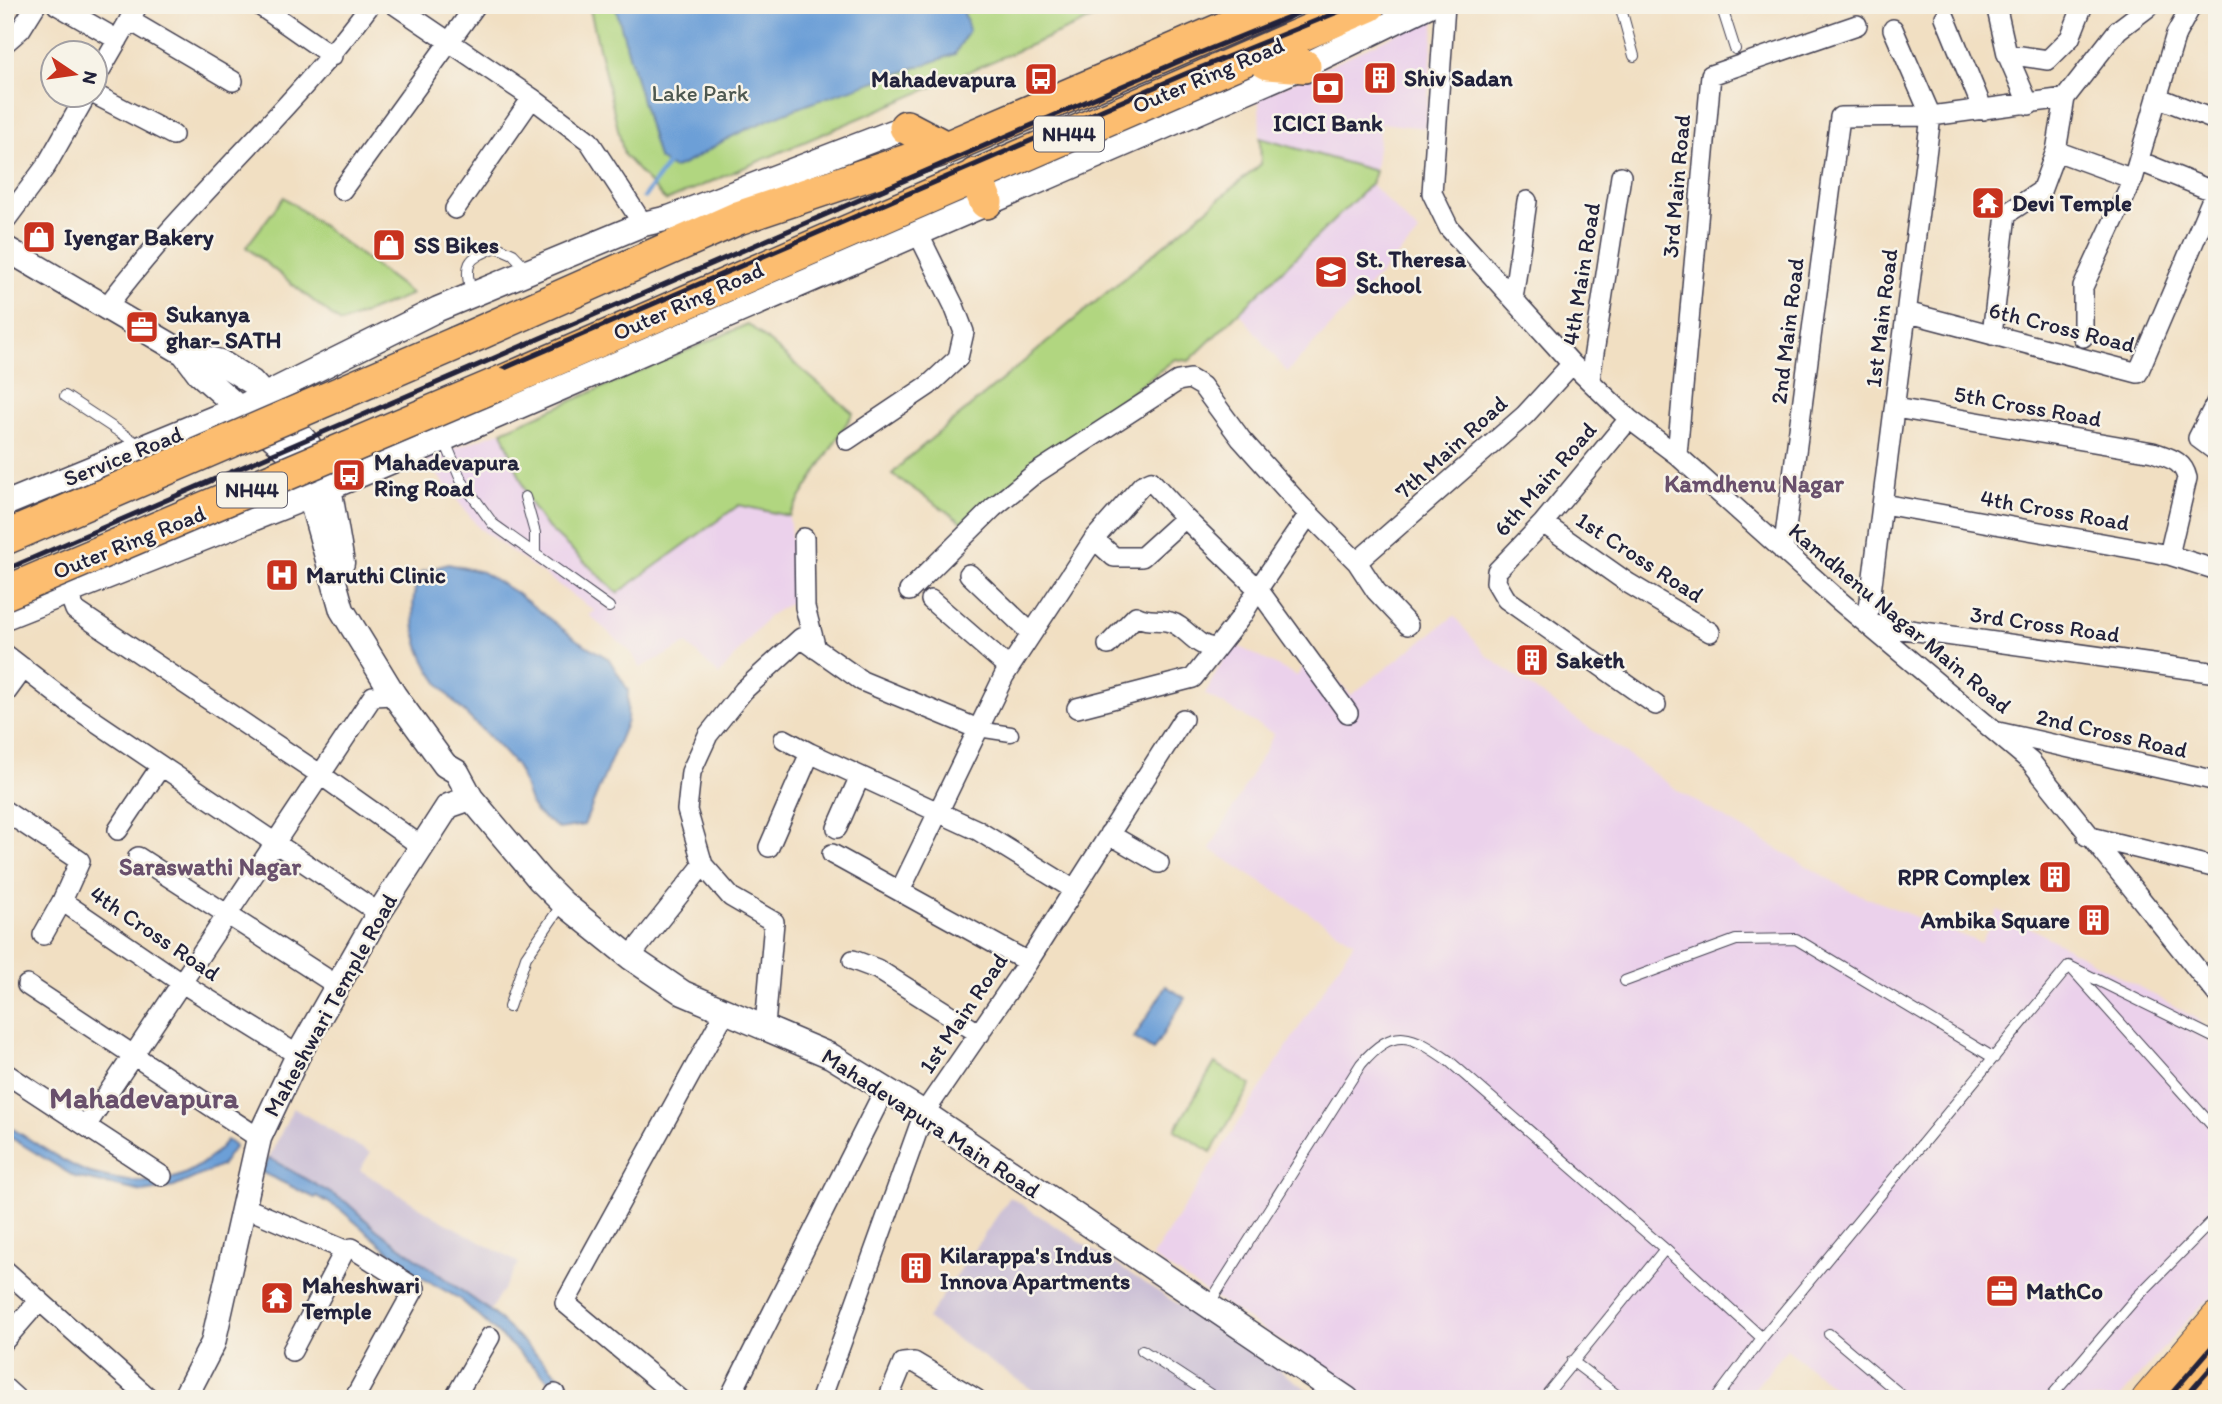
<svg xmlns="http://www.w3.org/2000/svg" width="2222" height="1404" font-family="Itim,sans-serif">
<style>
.built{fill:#ebd1eb}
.industrial{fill:#cbbfd5}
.green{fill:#b1d680;stroke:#6a7c5e;stroke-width:2}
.water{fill:#6c9fd7;stroke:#476089;stroke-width:2}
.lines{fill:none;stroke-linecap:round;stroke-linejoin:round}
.stream{stroke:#6c9fd7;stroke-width:5}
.service-casing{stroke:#413e4f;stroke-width:12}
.pedestrian-casing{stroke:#413e4f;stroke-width:17}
.minor-casing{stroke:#413e4f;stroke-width:22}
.tertiary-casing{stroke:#413e4f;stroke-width:27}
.primary-casing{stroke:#413e4f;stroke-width:34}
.trunk-casing{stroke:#413e4f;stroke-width:36}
.service{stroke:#fff;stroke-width:10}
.pedestrian{stroke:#fff;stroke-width:14}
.minor{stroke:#fff;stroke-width:19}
.tertiary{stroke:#fff;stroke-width:24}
.primary{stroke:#fcbd6f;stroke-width:32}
.trunk{stroke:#fcbd6f;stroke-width:33}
.rail{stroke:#22223b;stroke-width:5}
.trunk-bridge-casing{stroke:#413e4f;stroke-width:36;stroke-linecap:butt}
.trunk-bridge{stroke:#fcbd6f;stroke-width:33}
.labels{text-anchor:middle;stroke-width:5;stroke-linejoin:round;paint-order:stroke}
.shield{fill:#f7f3e8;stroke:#62616f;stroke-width:2}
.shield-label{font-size:21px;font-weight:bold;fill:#22223b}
.street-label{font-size:23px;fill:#22223b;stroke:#f7f3e8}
.poi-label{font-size:23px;font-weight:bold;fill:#22223b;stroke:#f7f3e8;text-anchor:start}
.park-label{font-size:23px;fill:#4d5850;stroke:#f7f3e8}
.neighbourhood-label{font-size:24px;font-weight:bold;fill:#69506c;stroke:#f7f3e8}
.district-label{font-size:30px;font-weight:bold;fill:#69506c;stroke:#f7f3e8}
</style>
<rect width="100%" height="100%" fill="#f7f3e8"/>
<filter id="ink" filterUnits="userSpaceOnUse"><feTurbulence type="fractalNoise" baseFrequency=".0143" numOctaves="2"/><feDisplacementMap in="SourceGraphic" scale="14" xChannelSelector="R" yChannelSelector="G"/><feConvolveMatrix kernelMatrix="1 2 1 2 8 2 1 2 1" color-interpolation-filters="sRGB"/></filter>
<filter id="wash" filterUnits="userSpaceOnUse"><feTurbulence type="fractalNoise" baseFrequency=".00686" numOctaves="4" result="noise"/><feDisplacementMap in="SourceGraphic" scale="28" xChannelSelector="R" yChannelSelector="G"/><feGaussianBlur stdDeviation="1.57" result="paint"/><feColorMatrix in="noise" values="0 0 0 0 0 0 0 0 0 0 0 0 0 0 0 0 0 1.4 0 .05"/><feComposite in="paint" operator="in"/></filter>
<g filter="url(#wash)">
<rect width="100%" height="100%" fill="#f1dfc2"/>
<path class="built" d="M1435 16 1425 128 1381 123 1375 171 1260 138 1259 98Z
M1371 184 1419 233 1287 372 1239 312Z
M502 431 530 503 545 525 618 592 739 505 789 516 797 599 769 616 719 675 687 644 640 668 632 653 589 615 595 611 479 528 425 459Z
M1454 616 1487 656 1680 792 1848 890 1981 943 1998 910 2198 1019 2217 1055V1296L2198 1308 2119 1399H1847L1787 1349 1746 1399H1360L1313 1362 1152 1257 1354 942 1210 849 1274 734 1205 694 1232 643 1297 676 1311 655 1351 695Z"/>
<path class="industrial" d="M293 1108 370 1153 360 1170 437 1218 519 1263 490 1311 377 1230 346 1202 269 1158Z
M1010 1197 1242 1345 1322 1399H1046L927 1319Z"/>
<path class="green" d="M589 5H1124L666 201 624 155Z
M1260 138 1375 171 1371 184 1189 361 1175 359 962 522 892 474 907 459 1261 164Z
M284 197 412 294 341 323 246 247Z
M748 324 853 413 789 516 739 505 618 593 545 525 530 503 502 431Z
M1215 1063 1251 1085 1211 1152 1175 1130Z"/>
<path class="water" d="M615 5H962L969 30 955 54C881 81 797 103 727 139 713 146 683 168 672 168L658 158Z
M448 564 482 572 515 592 577 640 609 659 628 690 627 721 584 825 559 829C552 823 539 817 534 810 525 796 525 778 515 765 479 720 425 690 415 630 412 609 412 591 421 572Z
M1166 986 1185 998 1153 1050 1134 1038Z
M5 1124C30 1139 54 1157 80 1169 91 1175 104 1176 116 1179 163 1187 195 1178 227 1140L235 1146 221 1166 174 1187 143 1192 75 1177 5 1134Z
M269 1158 346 1202 377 1230 490 1311 584 1399H570L460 1299 417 1275 341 1210 317 1196 315 1198 261 1172Z"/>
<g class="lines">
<path class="stream" d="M644 197 669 162"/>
</g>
</g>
<g filter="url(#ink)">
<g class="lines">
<defs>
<path id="service" d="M1620 5 1634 56
M1721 5 1735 49
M471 295C465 263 465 259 497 247L513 254 529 271
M65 396 141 446
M444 439 461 480 493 524 609 607
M525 497 535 533V554
M2072 969 2217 1131
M1625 981 1736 940 1796 939 1994 1058
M509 1007 526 957 563 903
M1209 1304 1361 1064C1394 1025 1412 1035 1449 1061L1665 1249 1762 1338
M1829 1334 1906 1399
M1142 1350 1217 1399
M1572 1361 1622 1399
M1543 1399 1665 1249
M1716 1399 1762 1338 2069 966 2217 1039
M2049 1399 2136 1298 2217 1216"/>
<path id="pedestrian" d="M978 729 1011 734"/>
<path id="minor" d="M57 5 118 40
M259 5 332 56
M395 5 532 98 589 141 643 224
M1445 5 1432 193 1449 228 1572 364 1629 419 1677 455 1836 598 2031 762 2217 994
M1996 5 2007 54 2029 105
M2151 5 2118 30 2065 98 1931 116 1867 624 2217 673
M1945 17 1983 110
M129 20 233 81
M5 43 21 29 36 5
M2007 54 2048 60 2070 38 2083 5
M94 81 138 5
M94 94 173 135
M2157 97 2217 121
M2056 151 2133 179
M2139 161 2217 193
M342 190 476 5
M455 209 532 98
M5 221 46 166 87 94
M1513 299 1527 201
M105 309C186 201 290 114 370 5
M1906 312 2138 373 2215 192
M1992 335 2006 214 2041 191 2056 151 2065 98
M2083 337V287L2133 179 2176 34 2192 5
M1590 379 1621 176
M2217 401 2198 438 2217 452
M1895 408 2153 452C2169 458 2183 460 2187 478L2169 555
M1629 419 1543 523 1497 571 1496 582 1506 599 1656 705
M847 440 929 385 958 358 964 332 954 306 918 233
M1677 455 1711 75 1857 25
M1883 504 2169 555 2217 570
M1543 523 1628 583 1710 632
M804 538 805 607 816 649
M1094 539 1142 485 1151 481 1185 518
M1783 551 1840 117 1931 116 1893 29
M1357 562 1525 415 1572 364
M969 574 1031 633
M68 591 75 610 321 775 421 846
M909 591 993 508 1033 475 1178 381 1190 379 1202 386 1241 439 1301 506 1357 562 1376 591 1408 625
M931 600 1009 668
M1108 645 1136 616C1148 623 1158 618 1170 622 1186 626 1194 646 1214 648
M5 654 71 705 379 913
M5 694 24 668
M1077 708 1193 678 1241 617 1258 589 1348 713
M1998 732 2217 781
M784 739 810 753
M5 811 80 861 62 901 182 983 298 1055
M837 828 860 776
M118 830 161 766
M1109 834 1159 863
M2087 836 2217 868
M769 847 810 753 977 830 1073 889
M832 854 1028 962
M138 857 338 986
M900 891 1004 676 1094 539 1114 557H1142L1185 518 1258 589 1309 514
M43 935 62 901
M630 957 703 865
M853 960 877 969 980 1034
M27 985 259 1138
M765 1026 774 922 731 897 703 865 687 810 691 772 708 735 744 690 801 638 862 681 978 729
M5 1073 162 1176
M86 1126 373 696 394 695
M244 1207 345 1250 292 1351
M345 1250 352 1248 415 1288 354 1399
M5 1270 150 1399
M5 1340 39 1301
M5 1388 17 1399
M454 1399 490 1337
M552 1399 555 1394
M680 1399 565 1303 725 1012
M729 1399 885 1089
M821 1399 924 1113 1028 962 1183 719
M888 1399 903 1363 914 1362 976 1399"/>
<path id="tertiary" d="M5 248 184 353 220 362 252 382 308 444 329 487 342 563
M184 353 199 373 289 452 310 496 342 610 394 695 445 765 457 772 471 798 540 880 563 903 630 957 683 993 831 1056 924 1113 1347 1399
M5 504 241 407 438 309 643 224 669 218 906 127
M5 617 310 496 432 444 1304 66 1429 5
M184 1399 213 1343 259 1138 298 1055 379 913 448 806 471 798"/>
<path id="primary" d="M2148 1399 2217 1318
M2178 1399 2217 1353"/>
<path id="trunk" d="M1254 55 1268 63 1304 66
M906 127 946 148
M975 175 986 202
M457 343 738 218 946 148 1279 5
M498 384 1369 5"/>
</defs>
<use href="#service" class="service-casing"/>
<use href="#pedestrian" class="pedestrian-casing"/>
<use href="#minor" class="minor-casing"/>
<use href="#tertiary" class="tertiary-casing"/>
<use href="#primary" class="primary-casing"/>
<use href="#trunk" class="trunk-casing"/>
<use href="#service" class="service"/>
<use href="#pedestrian" class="pedestrian"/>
<use href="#minor" class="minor"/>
<use href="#tertiary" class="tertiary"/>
<use href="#primary" class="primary"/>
<use href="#trunk" class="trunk"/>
<path class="rail" d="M5 570 1180 61 1318 5
M5 584 1185 74 1355 5
M2167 1399 2217 1341
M2184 1399 2217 1361"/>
<defs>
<path id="trunk-bridge" d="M5 538 457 343
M5 593 498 384"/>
</defs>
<use href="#trunk-bridge" class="trunk-bridge-casing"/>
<use href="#trunk-bridge" class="trunk-bridge"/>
</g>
</g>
<defs>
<symbol id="building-square" viewBox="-11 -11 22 22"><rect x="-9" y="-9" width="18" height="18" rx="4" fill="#c8321e" stroke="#f7f3e8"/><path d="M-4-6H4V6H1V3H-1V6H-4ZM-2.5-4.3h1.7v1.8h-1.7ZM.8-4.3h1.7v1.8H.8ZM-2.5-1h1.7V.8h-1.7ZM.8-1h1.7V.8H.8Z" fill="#fff"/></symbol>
<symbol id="bus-square" viewBox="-11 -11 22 22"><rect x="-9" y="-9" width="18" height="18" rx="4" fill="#c8321e" stroke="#f7f3e8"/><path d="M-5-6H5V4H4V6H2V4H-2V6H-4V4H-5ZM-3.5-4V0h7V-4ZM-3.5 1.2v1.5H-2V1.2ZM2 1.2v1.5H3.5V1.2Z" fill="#fff"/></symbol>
<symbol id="bank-square" viewBox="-11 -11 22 22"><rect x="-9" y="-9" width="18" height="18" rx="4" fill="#c8321e" stroke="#f7f3e8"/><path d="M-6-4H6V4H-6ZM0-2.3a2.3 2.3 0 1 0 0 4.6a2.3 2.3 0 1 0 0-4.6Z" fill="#fff"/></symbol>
<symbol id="temple-square" viewBox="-11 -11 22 22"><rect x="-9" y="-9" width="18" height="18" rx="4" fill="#c8321e" stroke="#f7f3e8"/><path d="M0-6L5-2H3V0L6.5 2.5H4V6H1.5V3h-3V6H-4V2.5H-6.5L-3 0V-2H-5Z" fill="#fff"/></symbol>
<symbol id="shop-square" viewBox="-11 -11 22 22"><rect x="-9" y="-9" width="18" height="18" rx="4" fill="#c8321e" stroke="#f7f3e8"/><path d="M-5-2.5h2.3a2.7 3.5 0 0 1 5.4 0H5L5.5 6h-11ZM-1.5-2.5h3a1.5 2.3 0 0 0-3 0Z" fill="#fff"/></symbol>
<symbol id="school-square" viewBox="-11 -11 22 22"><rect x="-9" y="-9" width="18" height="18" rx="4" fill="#c8321e" stroke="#f7f3e8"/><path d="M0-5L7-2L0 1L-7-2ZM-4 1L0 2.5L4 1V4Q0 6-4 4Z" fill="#fff"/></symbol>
<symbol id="office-square" viewBox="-11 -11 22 22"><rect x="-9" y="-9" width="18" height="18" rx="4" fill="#c8321e" stroke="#f7f3e8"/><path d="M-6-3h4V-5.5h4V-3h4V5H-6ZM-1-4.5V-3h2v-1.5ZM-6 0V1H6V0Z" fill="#fff"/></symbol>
<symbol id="hospital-square" viewBox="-11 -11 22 22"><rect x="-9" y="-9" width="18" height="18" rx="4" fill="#c8321e" stroke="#f7f3e8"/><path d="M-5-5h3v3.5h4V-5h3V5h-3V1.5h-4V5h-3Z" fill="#fff"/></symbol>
</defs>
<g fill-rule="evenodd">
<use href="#building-square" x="1361" y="59" width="38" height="38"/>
<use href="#bus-square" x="1022" y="60" width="38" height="38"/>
<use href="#bank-square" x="1309" y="69" width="38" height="38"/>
<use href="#temple-square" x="1969" y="184" width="38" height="38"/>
<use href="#shop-square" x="20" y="218" width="38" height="38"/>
<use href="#shop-square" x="370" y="226" width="38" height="38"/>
<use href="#school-square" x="1312" y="253" width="38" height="38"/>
<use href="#office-square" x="123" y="308" width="38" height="38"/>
<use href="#bus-square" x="330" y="456" width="38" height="38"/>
<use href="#hospital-square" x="263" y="556" width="38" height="38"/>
<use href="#building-square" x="1513" y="641" width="38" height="38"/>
<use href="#building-square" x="2036" y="858" width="38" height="38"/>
<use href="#building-square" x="2075" y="901" width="38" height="38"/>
<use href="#building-square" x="897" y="1249" width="38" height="38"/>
<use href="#office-square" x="1983" y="1272" width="38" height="38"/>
<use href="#temple-square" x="258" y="1279" width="38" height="38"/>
</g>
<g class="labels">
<g class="shield">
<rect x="1034" y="116.5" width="70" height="35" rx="5"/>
<rect x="217" y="472.5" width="70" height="35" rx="5"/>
</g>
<g class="shield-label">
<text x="1069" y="141">NH44</text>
<text x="252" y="497">NH44</text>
</g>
<g class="street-label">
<text transform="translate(1208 75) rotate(-23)" y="8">Outer Ring Road</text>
<text transform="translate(1676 186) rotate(-85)" y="8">3rd Main Road</text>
<text transform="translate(1581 274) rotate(-81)" y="8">4th Main Road</text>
<text transform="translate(688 301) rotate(-24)" y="8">Outer Ring Road</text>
<text transform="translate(1881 318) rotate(-83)" y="8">1st Main Road</text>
<text transform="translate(2062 327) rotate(14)" y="8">6th Cross Road</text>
<text transform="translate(1787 331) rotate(-83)" y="8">2nd Main Road</text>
<text transform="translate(2028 406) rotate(10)" y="8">5th Cross Road</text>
<text transform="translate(1451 447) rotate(-42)" y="8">7th Main Road</text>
<text transform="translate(123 456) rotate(-22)" y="8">Service Road</text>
<text transform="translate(1545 479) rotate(-49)" y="8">6th Main Road</text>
<text transform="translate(2055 510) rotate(10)" y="8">4th Cross Road</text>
<text transform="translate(129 542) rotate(-22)" y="8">Outer Ring Road</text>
<text transform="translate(1640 557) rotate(33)" y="8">1st Cross Road</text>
<text transform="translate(1900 618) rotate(40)" y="8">Kamdhenu Nagar Main Road</text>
<text transform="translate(2045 624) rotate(8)" y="8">3rd Cross Road</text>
<text transform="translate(2112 733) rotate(13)" y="8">2nd Cross Road</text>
<text transform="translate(155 933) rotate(34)" y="8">4th Cross Road</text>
<text transform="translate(330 1005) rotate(-61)" y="8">Maheshwari Temple Road</text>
<text transform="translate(963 1013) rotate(-56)" y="8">1st Main Road</text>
<text transform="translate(931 1123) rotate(33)" y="8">Mahadevapura Main Road</text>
</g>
<g class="poi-label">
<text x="1404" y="86">Shiv Sadan</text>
<text x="1016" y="87" text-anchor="end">Mahadevapura</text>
<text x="1328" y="131" text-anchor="middle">ICICI Bank</text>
<text x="2012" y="211">Devi Temple</text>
<text x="64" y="245">Iyengar Bakery</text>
<text x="414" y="253">SS Bikes</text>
<text x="1356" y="267">St. Theresa<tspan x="1356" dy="26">School</tspan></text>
<text x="166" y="322">Sukanya<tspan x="166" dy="26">ghar- SATH</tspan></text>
<text x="374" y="470">Mahadevapura<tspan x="374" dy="26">Ring Road</tspan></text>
<text x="306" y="583">Maruthi Clinic</text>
<text x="1556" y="668">Saketh</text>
<text x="2030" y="885" text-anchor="end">RPR Complex</text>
<text x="2070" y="928" text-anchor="end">Ambika Square</text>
<text x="940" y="1263">Kilarappa's Indus<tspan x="940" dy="26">Innova Apartments</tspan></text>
<text x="302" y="1293">Maheshwari<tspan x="302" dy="26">Temple</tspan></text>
<text x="2026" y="1299">MathCo</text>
</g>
<g class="park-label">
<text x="700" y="101">Lake Park</text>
</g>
<g class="neighbourhood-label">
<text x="1754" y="492">Kamdhenu Nagar</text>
<text x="210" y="875">Saraswathi Nagar</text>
</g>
<g class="district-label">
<text x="144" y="1108">Mahadevapura</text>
</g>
</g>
<rect width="2222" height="1404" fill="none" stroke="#f7f3e8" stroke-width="28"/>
<g transform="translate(74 74) rotate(103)"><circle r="33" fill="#f7f3e8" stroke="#a29fa3" stroke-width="2"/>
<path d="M0-5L12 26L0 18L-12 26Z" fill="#c8321e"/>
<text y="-10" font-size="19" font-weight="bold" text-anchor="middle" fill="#22223b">N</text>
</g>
</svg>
